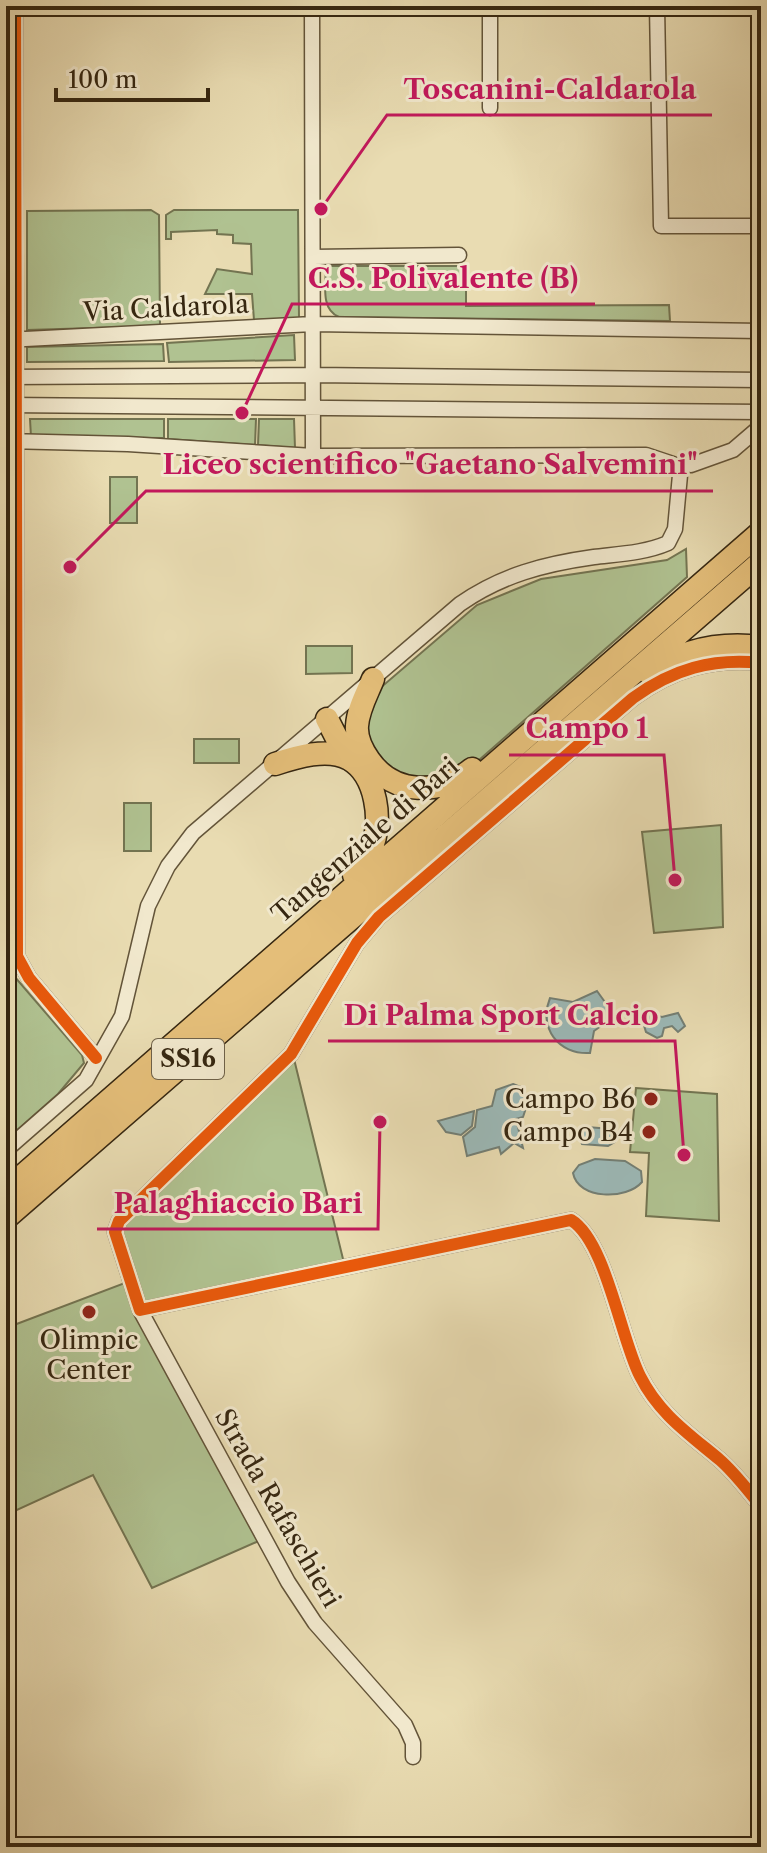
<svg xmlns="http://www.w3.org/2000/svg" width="767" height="1853" font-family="'Libre Caslon Text',serif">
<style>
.green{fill:#b0c291;stroke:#737451;stroke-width:2}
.water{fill:#9cb9b7;stroke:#737f75;stroke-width:2}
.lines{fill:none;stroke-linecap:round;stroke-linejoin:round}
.minor-casing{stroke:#635439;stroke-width:17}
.highway-casing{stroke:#362711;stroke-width:25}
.minor{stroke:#f1e8cd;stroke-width:14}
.highway{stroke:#e4be79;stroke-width:22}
.cycleway-casing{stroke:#f1e8cd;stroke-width:17}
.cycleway{stroke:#e8590c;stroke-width:12}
.poi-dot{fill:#8f2418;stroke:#f1e8cd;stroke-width:3}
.labels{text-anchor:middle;stroke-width:6;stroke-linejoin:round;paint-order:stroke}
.shield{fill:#f1e8cd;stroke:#6e6149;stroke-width:2}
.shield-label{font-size:24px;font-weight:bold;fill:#362711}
.street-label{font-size:26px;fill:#362711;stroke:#f1e8cd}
.poi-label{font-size:26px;fill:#362711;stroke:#f1e8cd;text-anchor:end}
.leader{fill:none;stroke:#c2185b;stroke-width:3}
.callout-dot{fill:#c2185b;stroke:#f1e8cd;stroke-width:3}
.callout-label{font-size:28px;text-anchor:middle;font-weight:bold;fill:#c2185b;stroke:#f1e8cd;stroke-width:6;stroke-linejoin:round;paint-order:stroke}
</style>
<rect width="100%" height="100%" fill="#e9dcb2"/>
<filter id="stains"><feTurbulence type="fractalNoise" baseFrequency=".0025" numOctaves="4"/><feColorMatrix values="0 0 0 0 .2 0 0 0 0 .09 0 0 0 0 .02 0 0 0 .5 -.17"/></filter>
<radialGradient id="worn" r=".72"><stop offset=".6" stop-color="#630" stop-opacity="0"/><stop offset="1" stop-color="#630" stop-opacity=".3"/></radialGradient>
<path class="green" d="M151 210 159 215 160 326 27 330V211Z
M174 210H298L299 318 254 320 252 294H205L217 269 252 274 251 244 233 243V235L217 234V230L171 232V239H166V215Z
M326 266H466V306L669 305 670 321 339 317C320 309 326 284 326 266Z
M294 335 295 360 169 362 167 343Z
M163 344 164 361 27 362V347Z
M30 419H164V438L31 437Z
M168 419H256L255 445 168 439Z
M259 419H294L295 448 258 445Z
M110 477H137V523H110Z
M686 549 687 577 470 768 412 783 371 756 365 726 379 689 477 605 541 579 667 560Z
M306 646H352V673L306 674Z
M194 739H239V763H194Z
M124 803H151V851H124Z
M721 825 723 927 654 933 642 832Z
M6 925 8 969 82 1055 84 1063 58 1094 6 1140Z
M294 1059 344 1263 134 1307 261 1540 152 1588 93 1475 6 1515V1328L133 1280 115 1232Z
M636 1088 717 1094 719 1221 646 1216 649 1153 630 1152Z"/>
<path class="water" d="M597 991 615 1016 594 1031 590 1053C558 1055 538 1027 550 998L573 1002Z
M647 1013 662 1017 678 1013 685 1026 678 1032 672 1026 664 1028 662 1036 657 1038 646 1032 642 1019Z
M513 1084 521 1087 529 1099 523 1117 516 1119 523 1148 514 1143 501 1154 499 1147 467 1156 463 1137 475 1127 477 1110 492 1106 496 1090Z
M474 1111 472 1126 461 1135 446 1132 438 1121Z
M587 1127 611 1129 616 1134 615 1142 608 1146 582 1144 578 1133Z
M595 1159 625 1161 641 1171 642 1182C627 1200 578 1200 573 1173L579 1165Z"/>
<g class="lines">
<defs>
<path id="minor" d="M15 6 17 956 29 978 96 1058
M312 6 313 456
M657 6 661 226H761
M490 108V6
M313 257 459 255
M6 340 313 324 761 331
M6 377 314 375 761 380
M6 405 761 412
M6 441 128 444 313 456 646 455 673 464
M691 465 733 450 761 426
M761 663C712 658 673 669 633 698L379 917 357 943 291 1054 119 1221 115 1232 140 1310 571 1220C606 1241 621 1340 640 1376 659 1414 689 1434 720 1460 736 1474 748 1491 761 1506
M6 1150 86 1080 122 1016 148 906 168 866 193 833 460 604C502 575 544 564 594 557 619 554 645 553 668 543L675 529 680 475
M140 1310 288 1582 315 1623 405 1725 413 1743V1757"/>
<path id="highway" d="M649 673C682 650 721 642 761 647
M373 679C367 694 358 709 357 726 356 739 362 750 369 760 394 796 440 795 472 769
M327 719 347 758
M275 764C296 757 328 747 349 759 377 775 383 822 371 849 367 858 360 867 354 875
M6 1190 761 532
M6 1218 761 562"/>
</defs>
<use href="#minor" class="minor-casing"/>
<use href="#highway" class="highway-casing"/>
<use href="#minor" class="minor"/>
<use href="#highway" class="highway"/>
<defs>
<path id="cycleway" d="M15 6 17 956 29 978 96 1058
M761 663C712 658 673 669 633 698L379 917 357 943 291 1054 119 1221 115 1232 140 1310 571 1220C606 1241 621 1340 640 1376 659 1414 689 1434 720 1460 736 1474 748 1491 761 1506"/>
</defs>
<use href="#cycleway" class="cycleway-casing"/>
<use href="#cycleway" class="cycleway"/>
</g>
<g class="poi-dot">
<circle cx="651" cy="1099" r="8"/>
<circle cx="649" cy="1132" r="8"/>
<circle cx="89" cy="1312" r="8"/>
</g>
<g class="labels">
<rect class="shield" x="152" y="1039" width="72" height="40" rx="6"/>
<g class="shield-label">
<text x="188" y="1067">SS16</text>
</g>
<g class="street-label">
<text transform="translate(166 308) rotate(-3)" y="9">Via Caldarola</text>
<text transform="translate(365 840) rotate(-41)" y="9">Tangenziale di Bari</text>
<text transform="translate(278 1508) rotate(60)" y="9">Strada Rafaschieri</text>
</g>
<g class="poi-label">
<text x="635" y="1108">Campo B6</text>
<text x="633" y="1141">Campo B4</text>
<text x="89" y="1349" text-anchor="middle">Olimpic<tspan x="89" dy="30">Center</tspan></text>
</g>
</g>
<path class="leader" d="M321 209L387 115H712M242 413L292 304H595M70 567L146 491H713M675 880L664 755H509M684 1155L675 1041H328M380 1122L378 1229H97"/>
<g class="callout-dot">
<circle cx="321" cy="209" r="8"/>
<circle cx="242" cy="413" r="8"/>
<circle cx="70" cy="567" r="8"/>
<circle cx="675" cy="880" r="8"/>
<circle cx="684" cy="1155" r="8"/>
<circle cx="380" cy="1122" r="8"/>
</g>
<g class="callout-label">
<text x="550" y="99">Toscanini-Caldarola</text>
<text x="443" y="288">C.S. Polivalente (B)</text>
<text x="430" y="474">Liceo scientifico "Gaetano Salvemini"</text>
<text x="587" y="738">Campo 1</text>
<text x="501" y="1025">Di Palma Sport Calcio</text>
<text x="238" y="1213">Palaghiaccio Bari</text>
</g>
<rect width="767" height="1853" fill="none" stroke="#e9dcb2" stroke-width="32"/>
<rect x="8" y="8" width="751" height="1837" fill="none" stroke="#362711" stroke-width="4"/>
<rect x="16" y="16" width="735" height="1821" fill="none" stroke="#362711" stroke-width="2"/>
<path d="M56 88v12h152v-12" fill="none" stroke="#362711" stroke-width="4"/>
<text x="68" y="88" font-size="24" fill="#362711" stroke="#f1e8cd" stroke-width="6" paint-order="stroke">100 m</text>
<rect width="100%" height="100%" filter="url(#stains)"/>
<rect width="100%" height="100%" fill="url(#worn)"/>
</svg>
